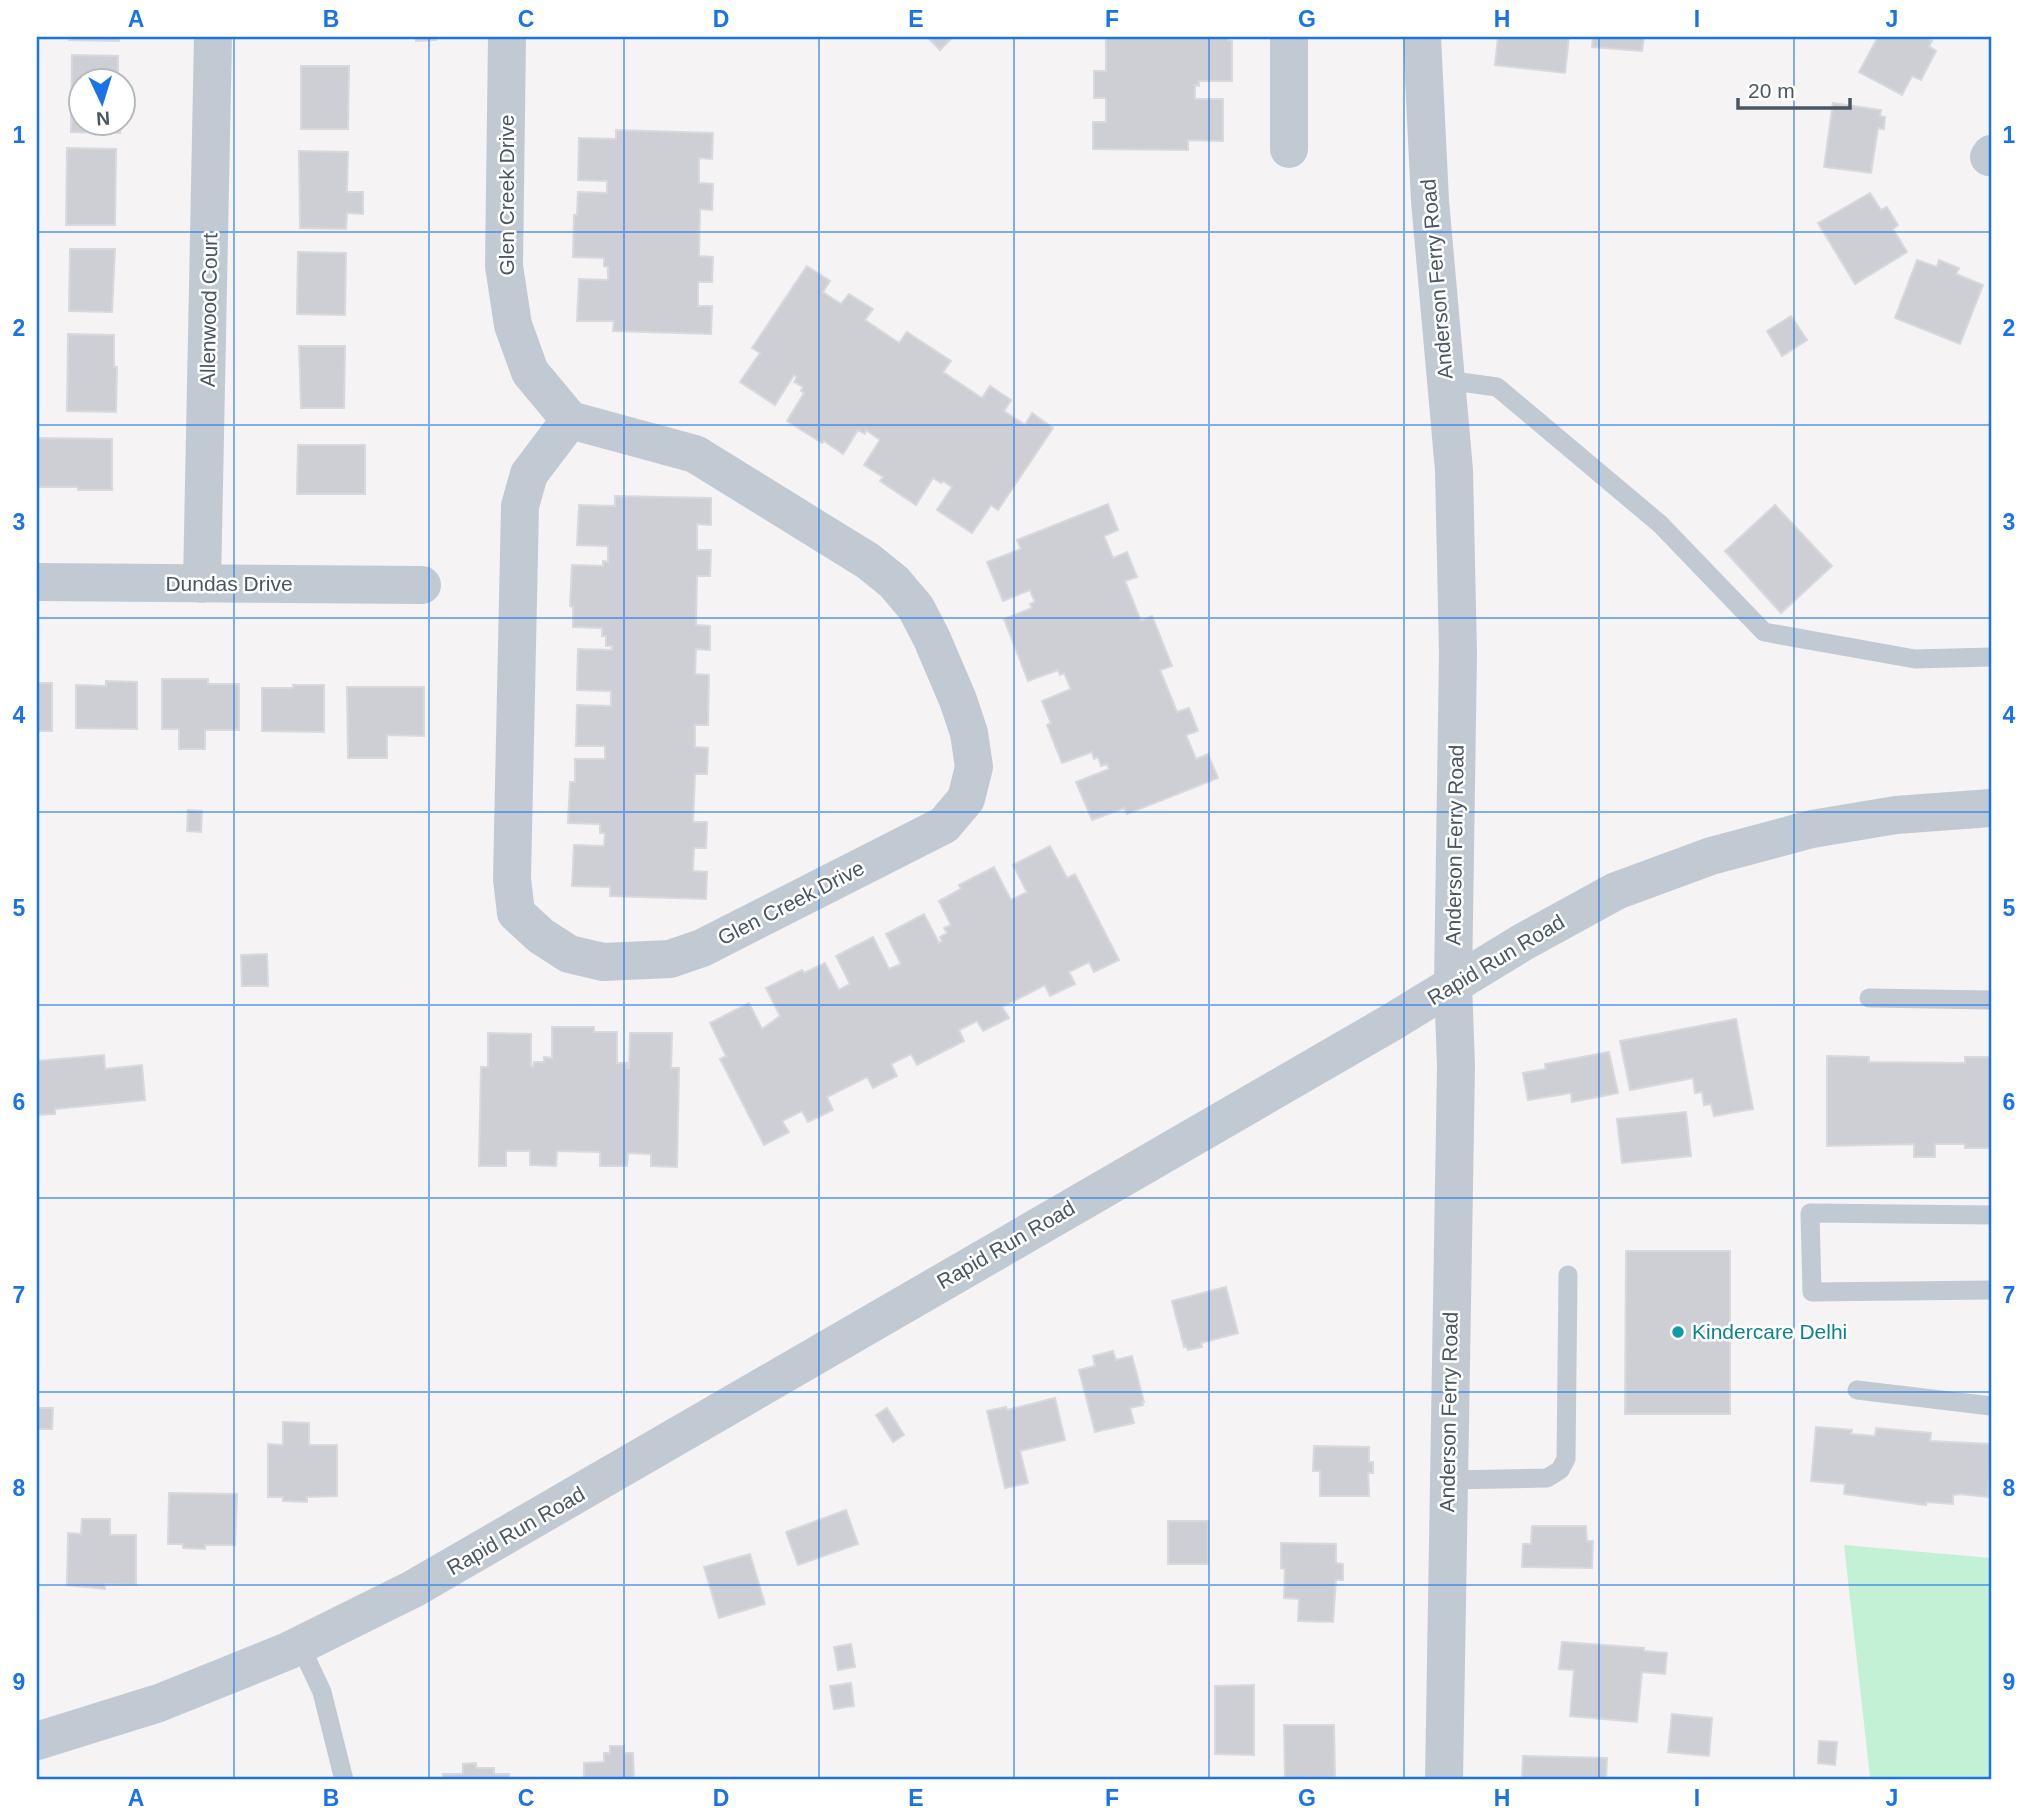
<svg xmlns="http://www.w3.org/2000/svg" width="2028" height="1817" font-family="Helvetica,sans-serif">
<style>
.green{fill:#c3f1d5}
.building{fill:#cdcfd5;stroke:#d7d9de;stroke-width:2}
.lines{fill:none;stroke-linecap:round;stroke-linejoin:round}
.service{stroke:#c1cad2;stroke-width:19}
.minor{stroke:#c1cad2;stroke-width:38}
.tertiary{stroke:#c1cad2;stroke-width:38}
.grid{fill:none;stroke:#1a73e8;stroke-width:2;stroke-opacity:0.55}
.culture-dot{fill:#0f9aa8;stroke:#fff;stroke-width:2.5}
.labels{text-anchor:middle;stroke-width:5;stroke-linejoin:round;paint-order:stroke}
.street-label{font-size:21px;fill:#4a5661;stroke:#fff}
.culture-label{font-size:21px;fill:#0d838f;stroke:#fff;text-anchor:start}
.neatline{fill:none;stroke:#1a73e8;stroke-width:2.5}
.grid-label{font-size:23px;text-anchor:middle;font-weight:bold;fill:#1a73e8}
</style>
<rect width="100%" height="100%" fill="#f5f3f3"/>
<path class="green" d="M1844 1545 1991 1558V1780L1870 1777Z"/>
<path class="building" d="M69 37H119V41L69 40Z
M416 37H436V40L416 41Z
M927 37H953L940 50Z
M1106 37H1228V40L1232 41V81H1199V86L1195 85V99H1223V141L1188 140V150L1093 149V122H1106V98H1094V71H1106Z
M1498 37H1569L1565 73 1495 65Z
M1593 37H1644L1642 51 1592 47Z
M1878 37H1924L1932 41 1929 46 1936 51 1921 80 1912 76 1902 95 1859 72Z
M72 55 118 56V80H80V122H121L120 133 71 132Z
M301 66H349L348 129H301Z
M1833 103 1881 110 1880 116 1885 117 1884 129 1878 128 1871 173 1824 167Z
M616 130 713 133 712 159 699 158V183L713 184 712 210 700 209 699 256 713 257 712 282H698V306H712L711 334 613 331 614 321H577L579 279 608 280V267L604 266V258L573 257 574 215H577L578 192 607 193V181L578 180 579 138 616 139Z
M67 148 116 149 115 225H66Z
M299 151 348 152 347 192H363V214L347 213 346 229 300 228Z
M1870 193 1881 210 1887 207 1898 225 1893 229 1907 252 1855 284 1818 223Z
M70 249H115L112 312 69 311Z
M298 252 346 253 345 315 297 314Z
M1917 260 1937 267 1939 260 1959 268 1956 274 1983 285 1960 344 1895 318Z
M807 266 830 281 823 292 841 304 849 294 873 309 865 320 899 343 907 332 951 361 943 372 982 398 990 386 1011 400 1004 411 1025 425 1032 413 1053 428 998 510 991 505 972 533 937 510 952 487 943 481 941 483 933 478 916 505 880 481 883 477 864 465 880 440 866 430 865 434 858 430 843 454 824 441 822 443 787 421 804 393 801 391 803 387 794 382 797 377 794 375 775 405 740 382 760 353 752 348Z
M1791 316 1807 340 1782 356 1767 331Z
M68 334 114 335V367H117L116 412 67 411Z
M299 346H345L344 408H301Z
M37 438 112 439V490H78V487H37Z
M298 445H365V494H297Z
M615 496 711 498V525L697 524V550H711L710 576H697L696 625 710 626V650L696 649 695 674 709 675 708 725H695V747L708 748 707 774H695L693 822H707L706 848H694L693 871 707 872 706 899 610 896V887L572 886 574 845 604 846 605 833H600V824L568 823 570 782H575V759H605V746H576L577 705 611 706V691L577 690 578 649 612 650V646H606V636H602V628L573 627V607L570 606 572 565 603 566V561L608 562V546L577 545 579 505 615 506Z
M1108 504 1118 530 1104 536 1113 558 1127 552 1137 577 1125 581 1141 621 1152 616 1172 666 1160 670 1177 712 1189 708 1198 731 1186 735 1196 759 1208 754 1218 778 1127 814 1124 808 1092 820 1076 782 1109 769 1107 764 1101 766 1098 757 1094 759 1092 752 1062 763 1047 725 1051 723 1042 701 1071 689 1064 673 1060 675 1058 670 1028 681 1004 619 1032 608 1030 604 1035 602 1030 590 1003 601 987 562 1021 549 1017 540Z
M1775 505 1832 566 1781 613 1725 551Z
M162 679H208V684H239V730H205V749H179V729H162Z
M106 681 137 682V729L76 728V685L106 686Z
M37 683H52V731H37Z
M293 685H324V732L262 731V688H293Z
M347 687H424V736L387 735V758H348Z
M188 810 202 811 201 832 187 831Z
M1050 846 1067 878 1075 874 1119 960 1094 972 1089 962 1069 972 1075 984 1050 996 1045 985 1002 1007 1009 1018 983 1031 977 1021 959 1030 964 1041 917 1065 911 1054 891 1064 897 1076 873 1088 867 1077 827 1097 833 1110 808 1122 802 1111 782 1121 789 1132 764 1145 720 1059 726 1056 710 1023 749 1003 762 1029 780 1016 766 988 802 970 804 973 825 963 839 990 850 984 836 956 873 937 889 969 901 964 886 934 924 914 939 943 942 941 940 937 947 933 944 928 951 925 939 901 961 889 959 885 994 867 1011 900 1027 892 1013 865Z
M267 954 268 986H242L241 955Z
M1736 1019 1753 1109 1714 1116 1711 1104 1704 1105 1702 1092 1695 1093 1693 1078 1630 1090 1620 1041Z
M552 1027H594V1032H617V1063H627V1068H629L630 1033H672L671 1068H679L677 1167 651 1166V1154L628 1153 627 1166H600V1152L557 1151 556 1166 530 1165V1151H506V1166H479L481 1067H488V1033L531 1034V1066L533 1067 534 1062H544V1057L552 1058Z
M1609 1052 1618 1093 1572 1102 1571 1093 1528 1100 1523 1073 1546 1069 1545 1064Z
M104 1055 105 1069 142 1065 145 1100 55 1109V1114L37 1115V1061Z
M1827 1056 1869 1057V1062L1965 1063V1057H1991V1148H1965V1144H1935V1157H1914V1144L1827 1146Z
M1686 1112 1691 1156 1622 1163 1617 1119Z
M1626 1251H1730V1414H1625Z
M1226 1287 1238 1333 1201 1343 1202 1347 1188 1350 1186 1346 1184 1347 1172 1301Z
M1113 1351 1116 1360 1132 1356 1144 1402H1142L1143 1405 1130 1408 1134 1423 1095 1432 1079 1370 1095 1366 1093 1356Z
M1055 1398 1065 1440 1020 1451 1028 1483 1005 1488 987 1411 1006 1407 1007 1410Z
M37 1408H53L52 1429H37Z
M887 1408 904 1435 893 1442 876 1415Z
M283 1422 309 1423V1445H337V1496L307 1497V1502L283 1501V1497H268V1444L283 1445Z
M1816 1427 1852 1430 1851 1434 1875 1436 1876 1428 1931 1433 1930 1441 1991 1444 1988 1497 1959 1494 1953 1495V1504L1926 1502V1505L1844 1494 1845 1484 1811 1481Z
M1314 1446 1369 1447V1462H1373V1473H1368L1369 1496H1320V1471H1313Z
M169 1493 237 1494 235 1545H205V1549L183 1548V1544H168Z
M846 1510 858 1544 798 1565 786 1532Z
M82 1519H110V1535H136V1585L105 1584V1589L67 1585 68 1533 81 1534Z
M1168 1521H1208V1564H1168Z
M1532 1526H1586L1587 1541H1593L1592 1568 1522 1567 1523 1544H1531Z
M1281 1543 1336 1544V1563L1343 1564V1580H1336L1333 1622 1298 1621 1299 1599 1284 1598 1285 1569 1281 1568Z
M750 1554 765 1604 719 1618 704 1567Z
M1562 1642 1644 1648V1651L1667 1653 1665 1674 1642 1672 1637 1722 1570 1716 1574 1670 1559 1669Z
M851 1644 855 1667 838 1670 834 1647Z
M851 1683 854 1706 834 1709 830 1686Z
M1254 1685V1755L1215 1754V1686Z
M1672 1714 1712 1718 1709 1756 1668 1752Z
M1284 1725H1334L1335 1780H1285Z
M1819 1741 1837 1742 1835 1765 1818 1763Z
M610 1746H624V1753H633L634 1780H584V1763L604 1762V1753H610Z
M1523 1756 1607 1758 1606 1780H1522Z
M476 1763V1768H494V1774H509V1780H443V1774H463V1764Z"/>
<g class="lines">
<path class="service" d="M1446 380 1497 387 1660 524 1764 632 1915 659 1991 657
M1869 998 1991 1000
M1991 1215 1810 1213 1812 1292 1991 1290
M1857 1390 1991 1406
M1448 1480 1547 1478 1560 1470 1566 1459 1568 1275
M300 1645 322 1692 344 1780"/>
<path class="minor" d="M507 37 504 266 513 325 530 372 570 420 695 454 868 561 894 582 916 608 932 639 958 700 969 733 974 767 966 799 944 825 702 948 670 959 603 962 569 954 541 936 516 913 512 879 520 506 529 474 570 420
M1289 149V37
M1989 157 1991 154
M37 582 422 585
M202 584 213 37"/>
<path class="tertiary" d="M1422 37 1430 201 1454 470 1458 653 1453 984 1456 1066 1444 1780
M37 1741 159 1703 288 1651 413 1589 1392 1022 1523 942 1616 891 1711 856 1812 829 1896 815 1991 808"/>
</g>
<path class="grid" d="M234 37V1780M429 37V1780M624 37V1780M819 37V1780M1014 37V1780M1209 37V1780M1404 37V1780M1599 37V1780M1794 37V1780M37 232H1991M37 425H1991M37 618H1991M37 812H1991M37 1005H1991M37 1198H1991M37 1392H1991M37 1585H1991"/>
<circle class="culture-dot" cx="1678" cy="1332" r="7"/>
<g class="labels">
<g class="street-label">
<text transform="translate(507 195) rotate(-90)" y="7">Glen Creek Drive</text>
<text transform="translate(1437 279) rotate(-95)" y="7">Anderson Ferry Road</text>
<text transform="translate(209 310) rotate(-89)" y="7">Allenwood Court</text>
<text x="229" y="591">Dundas Drive</text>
<text transform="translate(1455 845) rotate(-89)" y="7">Anderson Ferry Road</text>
<text transform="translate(791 903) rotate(-27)" y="7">Glen Creek Drive</text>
<text transform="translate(1496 960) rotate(-31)" y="7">Rapid Run Road</text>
<text transform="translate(1006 1245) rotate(-30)" y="7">Rapid Run Road</text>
<text transform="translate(1449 1412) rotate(-89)" y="7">Anderson Ferry Road</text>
<text transform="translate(516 1531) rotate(-30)" y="7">Rapid Run Road</text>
</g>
<g class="culture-label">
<text x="1692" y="1339">Kindercare Delhi</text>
</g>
</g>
<rect width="2028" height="1817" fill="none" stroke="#ffffff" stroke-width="77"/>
<g transform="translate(102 102) rotate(176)"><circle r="33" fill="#ffffff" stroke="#b7bbc0" stroke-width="2"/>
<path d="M0-5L12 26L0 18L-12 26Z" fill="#1a73e8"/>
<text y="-10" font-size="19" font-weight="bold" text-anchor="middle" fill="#4a5661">N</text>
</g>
<path d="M1738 98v10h112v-10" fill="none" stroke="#4a5661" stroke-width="3.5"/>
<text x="1748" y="98" font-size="21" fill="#4a5661" stroke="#ffffff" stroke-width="5" paint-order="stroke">20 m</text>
<rect x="38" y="38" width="1952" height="1740" class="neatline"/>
<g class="grid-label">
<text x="136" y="27">A</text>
<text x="331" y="27">B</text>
<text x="526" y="27">C</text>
<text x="721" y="27">D</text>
<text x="916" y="27">E</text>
<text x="1112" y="27">F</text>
<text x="1307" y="27">G</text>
<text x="1502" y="27">H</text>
<text x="1697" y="27">I</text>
<text x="1892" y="27">J</text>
<text x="19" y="143">1</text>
<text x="2009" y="143">1</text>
<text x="19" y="336">2</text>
<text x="2009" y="336">2</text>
<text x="19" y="530">3</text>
<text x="2009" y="530">3</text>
<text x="19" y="723">4</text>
<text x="2009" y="723">4</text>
<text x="19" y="916">5</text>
<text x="2009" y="916">5</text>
<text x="19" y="1110">6</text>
<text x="2009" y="1110">6</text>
<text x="19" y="1303">7</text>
<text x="2009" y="1303">7</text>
<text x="19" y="1496">8</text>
<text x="2009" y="1496">8</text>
<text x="19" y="1690">9</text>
<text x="2009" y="1690">9</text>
<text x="136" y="1806">A</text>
<text x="331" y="1806">B</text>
<text x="526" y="1806">C</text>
<text x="721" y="1806">D</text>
<text x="916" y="1806">E</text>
<text x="1112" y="1806">F</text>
<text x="1307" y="1806">G</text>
<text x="1502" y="1806">H</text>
<text x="1697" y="1806">I</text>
<text x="1892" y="1806">J</text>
</g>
</svg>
